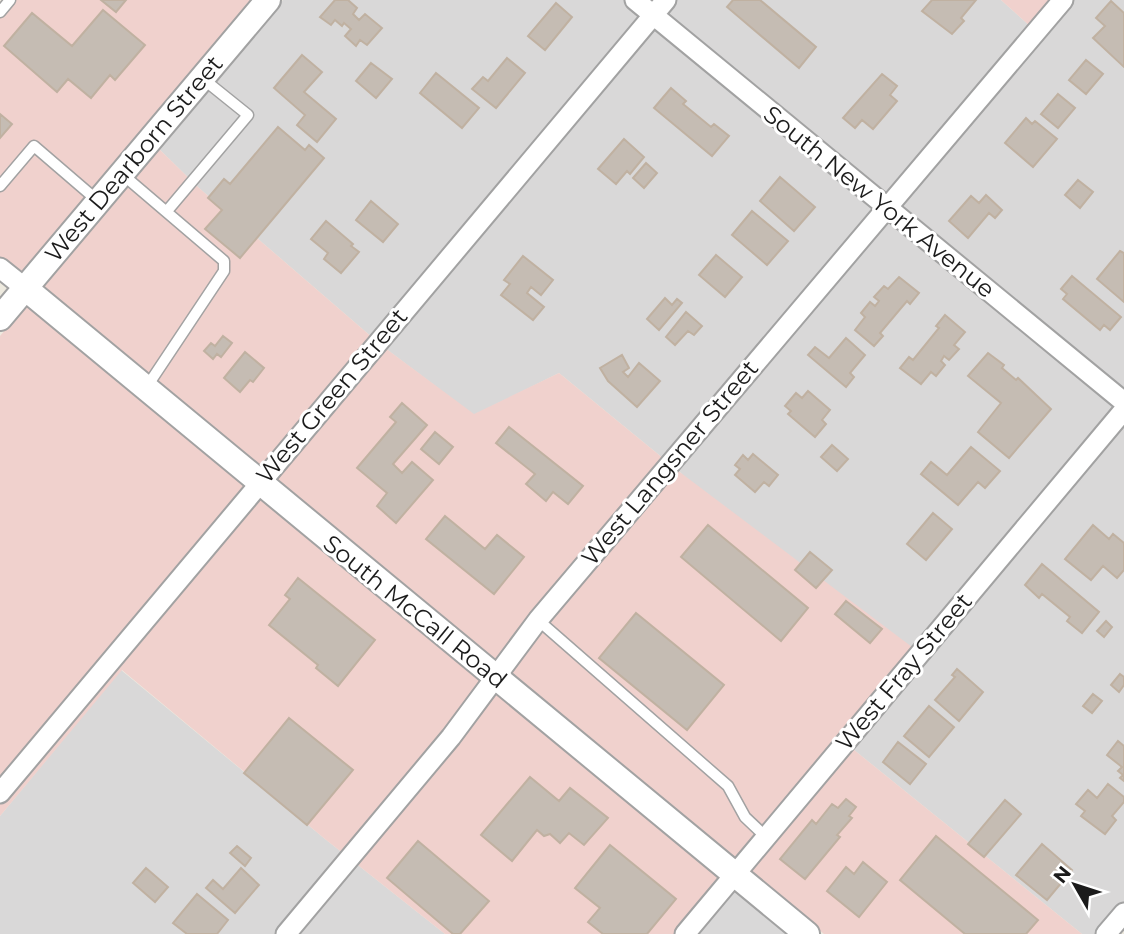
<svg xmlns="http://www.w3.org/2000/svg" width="1124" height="934" font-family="Montserrat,sans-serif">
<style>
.residential{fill:#d9d8d8}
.commercial{fill:#f0d1cd}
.building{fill:#c5bcb3;stroke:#c0b1a1;stroke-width:2}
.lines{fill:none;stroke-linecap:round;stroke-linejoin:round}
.service-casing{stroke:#a2a2a2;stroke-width:13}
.minor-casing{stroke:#a2a2a2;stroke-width:23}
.tertiary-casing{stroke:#a2a2a2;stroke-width:28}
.service{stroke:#fff;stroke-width:10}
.minor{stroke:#fff;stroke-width:19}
.tertiary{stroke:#fff;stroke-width:24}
.labels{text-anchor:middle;stroke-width:6;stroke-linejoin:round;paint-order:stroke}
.street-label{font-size:24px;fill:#1b1b1b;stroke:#fff}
</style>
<rect width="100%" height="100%" fill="#eeeadf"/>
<path class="residential" d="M283 0H1001L1041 36 1070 0H1124V908L1104 934H1082L838 737 681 473 559 373 474 415 381 345 199 188 158 148Z
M121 670 325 839 445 934H0V816Z
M735 889 790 934H698Z"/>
<path class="commercial" d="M9 0H253L18 278 0 262V11Z
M1001 0H1070L1041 36Z
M158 148 199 188 381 345 474 414 559 373 681 473 916 650 838 737 1082 934H824L41 288Z
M28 303 735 889 698 934H445L325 839 122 670 0 816V336Z"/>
<path class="building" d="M101 0H126L116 12Z
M335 0H348L357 8 353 14 359 20 365 14 382 28 367 45 360 40 356 46 345 36 351 29 344 23 342 26 335 20 331 25 320 17Z
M733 0H760L816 47 799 68 727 7Z
M932 0H976L961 18 964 21 952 34 922 11Z
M1111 1 1124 13V67L1093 38 1105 26 1096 18Z
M556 3 572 17 545 50 528 36Z
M103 10 145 45 115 80 110 75 91 98 68 79 57 92 4 46 32 13 72 46Z
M302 55 322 72 304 92 336 119 317 142 297 125 305 115 274 88Z
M507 58 525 73 496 108 472 89 483 77 488 81Z
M1086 60 1103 74 1086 94 1069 80Z
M371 63 392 79 376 98 356 81Z
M436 73 479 108 462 128 420 93Z
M882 74 897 86 890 95 897 101 873 129 862 120 855 128 843 118Z
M671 88 686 101 683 104 711 127 714 124 729 136 712 156 654 108Z
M1058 94 1075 108 1058 128 1041 114Z
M0 114 12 124 0 138Z
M1026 118 1032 124 1035 121 1057 139 1033 167 1005 143Z
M278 127 305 150 309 145 324 158 240 258 205 229 222 210 208 198 224 179 230 184Z
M624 139 644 157 630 174 627 171 616 184 598 169Z
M646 163 657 173 644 188 633 178Z
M780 177 815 207 794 231 760 201Z
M1078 180 1093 192 1080 208 1065 195Z
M986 195 1002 210 995 218 989 213 968 238 949 221 971 196 979 203Z
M371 201 398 224 383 242 356 220Z
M752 211 788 241 767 265 732 235Z
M326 221 353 244 351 246 359 252 341 273 324 259 328 253 311 239Z
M1120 251 1124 253V302L1097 279Z
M716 255 742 277 725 297 699 275Z
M523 256 553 280 541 295 531 287 527 293 544 307 533 320 501 295 510 284 504 280Z
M1072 276 1121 317 1110 330 1104 325 1100 330 1063 299 1067 294 1061 289Z
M899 277 919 293 910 304 907 301 880 333 883 336 874 346 855 330 865 317 861 313 870 302 875 306 879 301 874 297 884 286 888 289Z
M665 298 672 305 677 299 682 303 659 330 647 319Z
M686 312 702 326 694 335 688 331 675 345 666 337Z
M945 315 965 332 954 345 959 349 949 360 944 356 941 361 945 365 936 376 931 372 921 384 900 368 909 357 913 360 939 328 936 326Z
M223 336 232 343 221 357 217 354 213 359 204 351 211 343 215 346Z
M846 338 865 355 850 373 854 377 846 387 808 355 815 347 829 358Z
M245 352 264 368 253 382 250 380 240 392 224 378Z
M988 353 1004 365 1002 368 1016 380 1018 378 1051 409 1009 458 978 432 1001 403 968 376Z
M622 355 629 368 623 372 628 377 639 363 660 381 637 407 608 381 600 368Z
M808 391 830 410 822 420 826 424 815 437 788 414 791 411 785 406 796 393 802 398Z
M402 403 427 425 393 464 402 473 412 462 433 480 396 523 377 506 387 493 357 468 396 422 390 417Z
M509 427 583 486 568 504 553 492 546 501 526 484 535 474 496 443Z
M435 432 453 447 439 464 421 449Z
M832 445 848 459 837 471 821 457Z
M971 447 1000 471 985 488 978 482 958 505 921 474 931 462 947 475Z
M753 454 778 475 769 486 764 482 755 492 735 475 740 469 735 465 743 455 748 460Z
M933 513 952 529 926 560 907 544Z
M445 516 485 549 497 535 524 557 494 594 426 539Z
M708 525 808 608 781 641 681 557Z
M1093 525 1109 539 1113 534 1124 543V570L1117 578 1103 566 1091 580 1065 559Z
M810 552 832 570 816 588 795 570Z
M1042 564 1099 612 1082 633 1067 621 1070 617 1042 594 1039 598 1025 585Z
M298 578 375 640 338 686 316 668 318 665 269 625 290 599 285 595Z
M846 601 882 629 870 643 835 614Z
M636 613 724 685 687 730 599 658Z
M1106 621 1112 627 1104 637 1097 631Z
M957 669 983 692 959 721 935 700 955 677 952 675Z
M1120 674 1124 677V685L1119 692 1111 685Z
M1093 694 1102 701 1092 713 1083 706Z
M929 706 954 727 929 757 904 736Z
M289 718 353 770 307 825 244 773Z
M1118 741 1124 746V781L1120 778 1123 775 1118 771 1122 767 1107 755Z
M898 742 926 764 910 784 883 762Z
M530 777 559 801 570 788 608 818 584 845 569 833 560 843 550 834 544 836 537 830 512 861 481 835Z
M1108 784 1124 797V802L1112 816 1116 820 1105 834 1081 816 1085 811 1076 804 1088 790 1097 798Z
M846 799 856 807 849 816 852 818 837 835 840 837 805 879 780 859 812 820 816 824 832 804 838 808Z
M1005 800 1021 814 984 857 968 844Z
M936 836 1038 920 1026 934H965L900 880Z
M418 841 489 901 460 934H453L387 878Z
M1042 844 1072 870 1047 900 1016 875Z
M610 845 676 899 647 934H603L588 922 600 908 575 888Z
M237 846 251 858 245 866 230 853Z
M863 862 887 882 859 917 827 891 846 867 854 874Z
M146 868 168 887 155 902 133 883Z
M241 868 259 885 235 913 206 888 213 880 223 889Z
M197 894 228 920 217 934H187L173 923Z"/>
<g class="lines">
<defs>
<path id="service" d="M0 12 10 0
M122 174 224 261V271L146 388
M0 186 34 146 98 201
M167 211 248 115 202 78
M538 620 728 786 745 817 765 836"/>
<path id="minor" d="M635 0 1124 402
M0 268 25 288
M0 793 666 0
M286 934 451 737 538 620 1063 0
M685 934 1124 410
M1106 934 1124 913"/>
<path id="tertiary" d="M25 288 807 934
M0 318 268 0"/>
</defs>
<use href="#service" class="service-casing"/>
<use href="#minor" class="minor-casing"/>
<use href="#tertiary" class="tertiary-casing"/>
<use href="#service" class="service"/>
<use href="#minor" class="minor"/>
<use href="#tertiary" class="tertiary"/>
</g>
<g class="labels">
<g class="street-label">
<text transform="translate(134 159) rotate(-50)" y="8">West Dearborn Street</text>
<text transform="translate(879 202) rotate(39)" y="8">South New York Avenue</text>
<text transform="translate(332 396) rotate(-50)" y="8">West Green Street</text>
<text transform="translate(670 463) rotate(-50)" y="8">West Langsner Street</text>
<text transform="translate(415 612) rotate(39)" y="8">South McCall Road</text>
<text transform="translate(904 672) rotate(-50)" y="8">West Fray Street</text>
</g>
</g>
<g transform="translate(1075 885) rotate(309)" stroke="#ffffff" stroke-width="5" paint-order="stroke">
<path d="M0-5L12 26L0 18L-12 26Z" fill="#1b1b1b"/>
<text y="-10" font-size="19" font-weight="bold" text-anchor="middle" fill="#1b1b1b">N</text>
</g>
</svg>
